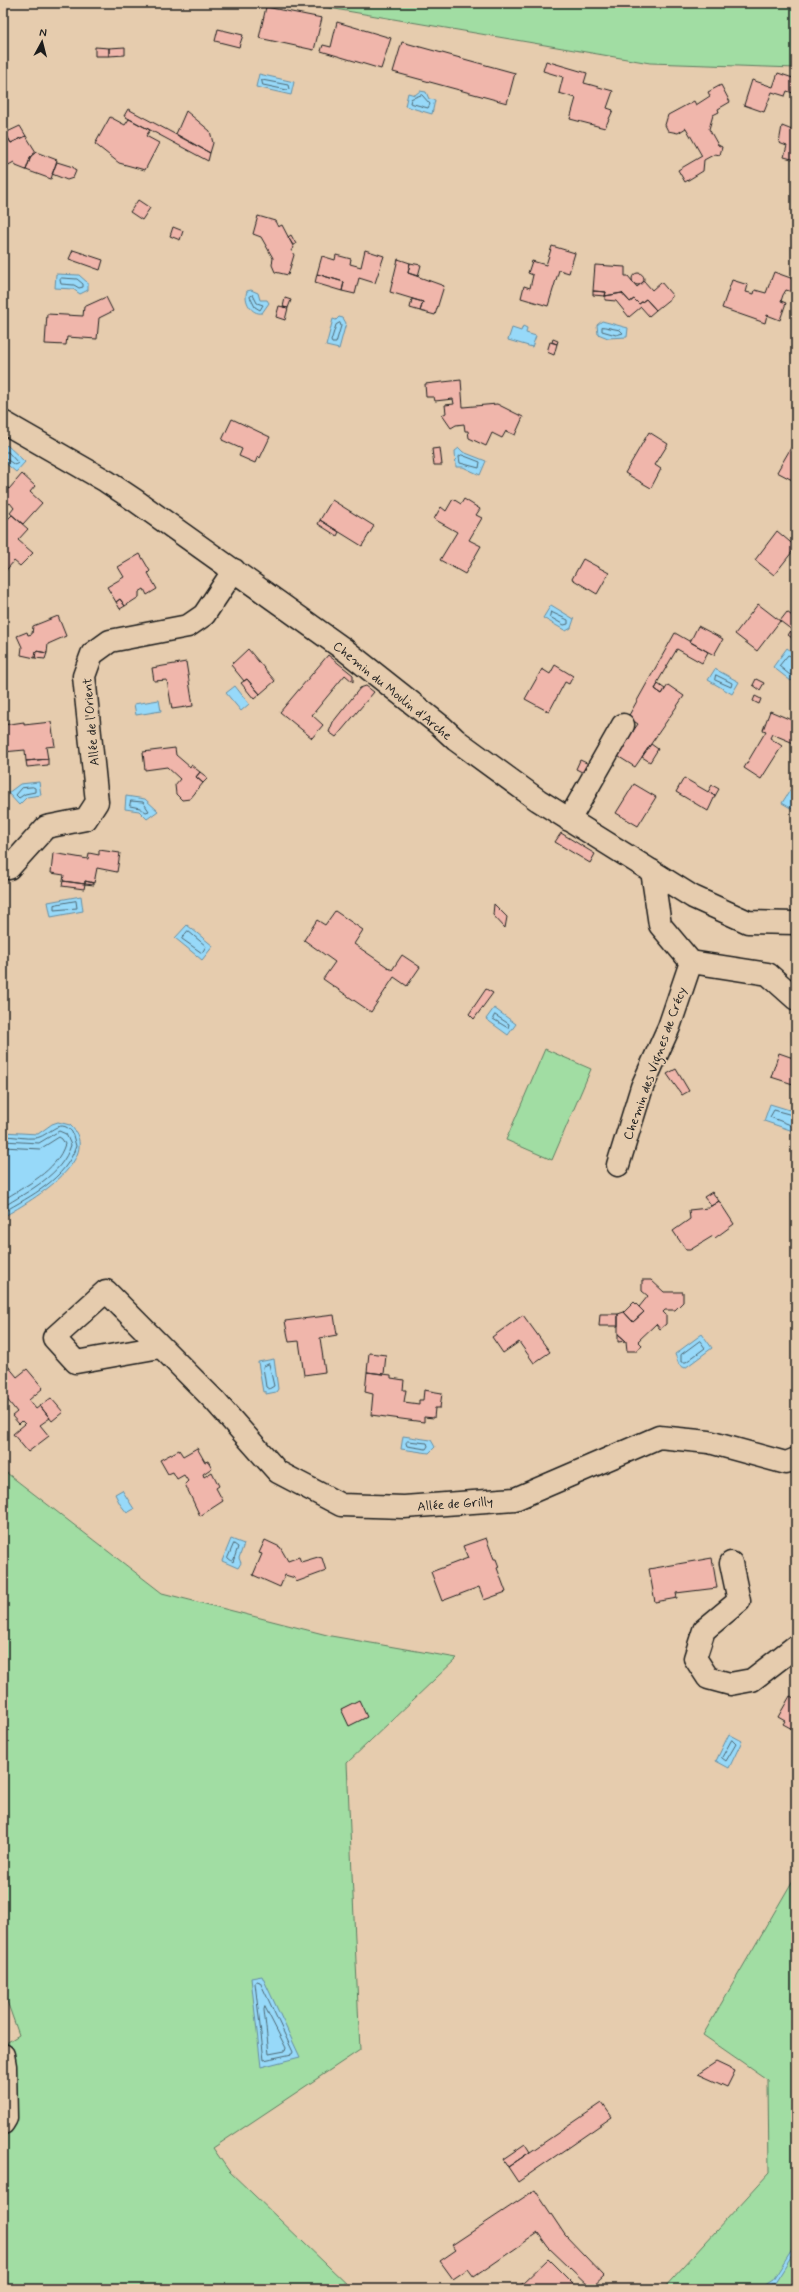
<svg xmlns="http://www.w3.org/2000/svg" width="799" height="2292" font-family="Mynerve,sans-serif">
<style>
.green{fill:#a1dda3;stroke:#5e7c60}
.water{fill:#97d9f9;stroke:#668da1}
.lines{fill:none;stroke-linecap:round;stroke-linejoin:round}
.shore{stroke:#4d6874;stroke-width:1}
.building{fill:#f0b6ab;stroke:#1c1c1c}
.minor-casing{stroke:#1c1c1c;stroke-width:25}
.minor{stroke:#e6ccae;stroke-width:22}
.labels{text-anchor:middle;stroke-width:3.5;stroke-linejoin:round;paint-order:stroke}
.street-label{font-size:13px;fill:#1c1c1c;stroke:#e6ccae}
</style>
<rect width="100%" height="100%" fill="#e6ccae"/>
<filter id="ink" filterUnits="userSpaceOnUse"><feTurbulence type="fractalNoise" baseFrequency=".025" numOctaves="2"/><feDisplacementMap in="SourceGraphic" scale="8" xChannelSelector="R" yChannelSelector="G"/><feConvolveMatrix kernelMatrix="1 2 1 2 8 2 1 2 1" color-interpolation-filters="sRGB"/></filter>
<g filter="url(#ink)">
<path class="green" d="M300 3H796V68L650 63Z
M545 1049 591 1069 552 1160 506 1140Z
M3 1470 162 1593 331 1636 457 1658 347 1763 360 2050 213 2148 229 2171 352 2289H3V2045L19 2035 3 1990Z
M796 1875V2289H663L769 2173 768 2080 703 2035Z"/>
<path class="water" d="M259 74 294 82 291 95 256 87Z
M420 91 426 92 429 99 435 100 432 114 405 106 408 93 415 95Z
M56 274 79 275 88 283V290L80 294 73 289 55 288Z
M251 290 258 293 260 300H267L269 303 262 313C252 315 243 301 247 291Z
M339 317 343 318 346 323 339 349 326 346 333 319 336 320Z
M602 321 628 328 627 337 608 338 598 334 597 325Z
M523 326 527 328 526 333 536 336 532 347 508 340 512 328 521 331Z
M7 445 25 462 16 472 3 461V449Z
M459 448 463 452 486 461 480 475 463 467H456L455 451Z
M551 605 574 619 571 628 566 631 543 618Z
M787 648 796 655V676L791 681 773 667Z
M715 669 739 682 732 694 708 680Z
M235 686 249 704 241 711 226 693Z
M159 700 161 711 136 715 134 704Z
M794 776H796V808L794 810 782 803 794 784 791 782Z
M39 782 41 795 27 797 19 805 8 793 20 784Z
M126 796 145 799 158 811 147 819 139 811 125 809Z
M81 896 83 911 51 917 48 902Z
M187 925 213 946 202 960 175 938Z
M494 1008 516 1024 508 1035 486 1019Z
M770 1104 796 1112V1132L764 1121Z
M58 1122 70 1125C106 1159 27 1203 3 1217V1132L38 1134 52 1124Z
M702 1334 712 1348 685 1368 679 1365 675 1354Z
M274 1359 278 1389 276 1392 266 1394V1391L263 1392 258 1362Z
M403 1436 431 1440 435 1447 429 1453 401 1449Z
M122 1490 134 1509 127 1513 120 1504 115 1494Z
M231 1539 244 1544 239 1558 241 1563 238 1568 222 1561Z
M729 1734 742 1741 729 1768 716 1761Z
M262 1976 300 2057 261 2067 251 1978Z
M796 2244V2250L775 2283 759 2289 773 2280Z"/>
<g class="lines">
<path class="shore" d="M262 80 288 85 289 89 287 90 263 85Z
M422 95 430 104 428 108 410 103 411 99Z
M62 278 77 279 83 284V287L79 288 74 285 61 284 60 280Z
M253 295 257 303 263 305 260 310 255 307 250 297Z
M340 323 341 326 336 343H332L331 341 336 325Z
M605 327 620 330 623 333 616 335 602 331V327Z
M3 452H8L18 463 15 465 3 457
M462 455 480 462 479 468 460 463 459 457Z
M551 612 568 620V624L564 625 550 617Z
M796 658 788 655 779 666 790 675 796 674
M716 675 732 683 731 687 715 680Z
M33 787 35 788V792L25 794 19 798 16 795 22 788Z
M131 801 143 802 149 811 146 812 140 808 130 806Z
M76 901 77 908 54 910V905Z
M188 931 206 946 202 953 182 939Z
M495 1015 509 1024 508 1028 493 1019Z
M796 1116 774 1110 770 1117 796 1127
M3 1136C14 1136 25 1139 35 1138 49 1137 59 1116 72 1132L76 1146C66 1179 31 1196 3 1212
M3 1141 39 1143 59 1131 66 1134 71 1145C62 1175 28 1191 3 1207
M3 1147 40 1149 59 1137 62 1139 65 1144C57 1171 25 1186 3 1200
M700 1341 705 1348 686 1362H681V1355Z
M269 1364 274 1386 269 1389 266 1387 263 1367Z
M408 1441 427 1443 428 1446 426 1449 407 1446 406 1443Z
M234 1544 238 1547 233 1562 228 1558Z
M732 1740 736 1744 726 1761 722 1758Z
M257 1981 260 1982 293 2052 292 2054 264 2060 255 1983Z
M265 2007 286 2048 285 2051 269 2054 264 2010Z"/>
</g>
<path class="building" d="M266 7 322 18 314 50 259 38Z
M337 22 391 38 381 69 321 51 323 45 331 47Z
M218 29 243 35 239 47 215 41Z
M402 42 515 73 507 103 393 72Z
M95 47 109 48V56H95Z
M125 47V55L109 56V48Z
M546 61 587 73 584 83 613 91 607 108 613 110 605 128 570 119 576 98 559 93 563 77 543 71Z
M778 73 796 79V94L787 91 785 96 772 92 764 112 744 105 752 80 773 87Z
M721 85 730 102 718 109 719 112 713 115 709 129 718 145 722 147 720 155 715 154 704 160 703 171 685 182 678 170 702 156 686 128 678 133 668 131 665 125 668 115 694 101 696 105 710 96 708 92Z
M128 109 210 153 208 161 124 116Z
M186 111 210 131 213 143 210 153 176 134Z
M110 117 125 125 129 119 150 130 146 136 159 143 145 170 119 163 95 144Z
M795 120H796V160L784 157 787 146 779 143 782 126 792 130Z
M20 126 26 136 11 143 7 136 3 138V134Z
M7 136 11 143 26 136 36 152 31 156 26 170 16 166 14 162 3 168V138Z
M36 152 57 160 51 179 26 170 31 156Z
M57 162 73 167 76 171 73 178 67 180 52 174Z
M138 200 150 208 142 220 130 212Z
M258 216 275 221 278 227 282 225 294 248 291 250 294 255 288 275 275 272 272 265 273 258 261 237 253 234Z
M173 227 183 231 180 240 170 236Z
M291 235 296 244 293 245 288 237Z
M552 246 575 253 569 273 559 270 548 306 521 298 524 286 530 288 533 275 528 273 532 261 546 265Z
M73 250 103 260 100 270 69 259Z
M365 250 384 256 375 283 359 278 355 294 342 291 344 282 317 274 322 256 335 260 336 255 351 259 350 264 361 267Z
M398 259 410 263 408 273 444 286 435 315 420 311 423 302 390 292Z
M410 263 421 265 418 276 408 273Z
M595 265 625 267V276H628L637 287 644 281 652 290 661 282 672 295V297L656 310 646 299 639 304 634 299 630 302 622 293 605 296 606 292 593 291Z
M774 272 796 280V293L786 290 783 295 781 301 786 303 780 320 767 315 765 323 722 308 732 280 748 285 746 292 754 294 755 290 766 293Z
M632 279a6 6 0 1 1 12 0a6 6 0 1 1-12 0Z
M317 274 344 282 342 291 315 283Z
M593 291 606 292 605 296 593 295Z
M622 293 630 302 634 299 639 304 646 299 656 310 649 316 641 307 629 317 616 301 605 300V296Z
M106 297 113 311 99 318 97 339 67 337 66 345 45 344 47 314 83 316 84 307Z
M285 298 291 300 288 308 283 307Z
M412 299 423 302 420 311 410 308Z
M279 306 288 308 285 320 276 317Z
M553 339 558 341 557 344 552 342Z
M550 342 557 344 554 355 547 352Z
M461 380 463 407 497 404 523 417 515 435 506 431 502 438 492 433 486 446 469 438 468 431H465L464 424 456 425 451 428 442 415 446 413 445 405 454 404 453 399 435 401 434 397H426L425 384Z
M232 419 270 437 260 458 258 456 255 463 239 456 242 449 222 440Z
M649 432 668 444 655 465 661 469 651 488 625 473Z
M796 439V482L777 472Z
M440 448 442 465H434L432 449Z
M22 474 35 486 30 492 42 503 23 524 10 513 14 508 10 503 7 505 3 502V484L9 489Z
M453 499 461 504 464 499 480 509 476 515 482 518 469 540 481 546 465 574 440 560 457 532 434 519 441 507 446 511Z
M332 500 374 526 362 546 320 520Z
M12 515 28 529 18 540 33 553 20 566 14 561 3 574V537L8 531 3 524Z
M320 520 339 532 337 536 318 524Z
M777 531 796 547 774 575 755 560Z
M140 554 150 571 148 573 157 589 147 595 144 589 139 592V597L125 606 120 599 116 602 107 587 124 577 118 567Z
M583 559 609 573 597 594 572 579Z
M120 599 125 606 120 609 116 602Z
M758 604 780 621 757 651 735 634Z
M787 612 796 619V624L792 630 780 621Z
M58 616 66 636 48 644 47 653 36 651 35 658 21 655 22 647 17 636 27 632 28 635 32 634 33 626Z
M796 624V641L788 635Z
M698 626 723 639 714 655 690 642Z
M675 633 708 652 702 663 677 649 657 683 658 684 655 689 662 694 668 685 684 696 635 767 616 755 638 724 628 717Z
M248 649 275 681 260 694 247 679 244 681 231 665Z
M36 651 47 653 45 659 35 658Z
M328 655 353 675V682L345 675 312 715 323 725 312 738 280 712Z
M186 662 193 706 172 709 167 680 154 681 152 668Z
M555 665 573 676 569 684 565 682 549 712 525 699 542 669 550 674Z
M247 679 260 694 254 699 241 683Z
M756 679 764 683 760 690 753 685Z
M658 684 665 689 662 694 655 689Z
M366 686 374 692 336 737 329 732 333 722 360 688Z
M755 696 761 699 759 704 753 701Z
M770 711 796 722V744L772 734 770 738 782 746 761 779 744 768 766 731 763 730Z
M24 722V725L51 722 55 746 46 747 48 759 26 761 25 750 3 752V725Z
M651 744 658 749 650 762 642 757Z
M175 748 176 755 190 767 191 765 200 772 196 777 203 783 190 799 182 800 176 794 175 785 180 779 167 767 145 770 143 752Z
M48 759V765L27 767 26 761Z
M580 760 591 765 586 774 576 769Z
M200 772 208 778 203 783 196 777Z
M684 778 715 796 708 811 676 792Z
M634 784 656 797 638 826 616 813Z
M712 785 719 789 715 796 708 792Z
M561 833 595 854 590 863 555 842Z
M99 850 120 853 117 872 97 868 94 883 85 881V884L63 881 64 875 51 873 53 853 88 859 89 853 99 855Z
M63 881 85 884 84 889 62 886Z
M85 881 94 883V885L85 884Z
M494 904 507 917 505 928 493 915Z
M335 911 363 930 354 944 392 970 402 955 420 967 407 986 394 977 371 1012 323 979 335 962 304 940 317 920 325 925Z
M486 989 493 993 474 1019 469 1014Z
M779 1053 796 1059V1085L771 1077Z
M676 1069 689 1091 682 1095 667 1074Z
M712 1192 719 1201 711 1206 704 1197Z
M719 1201 734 1224 715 1238 713 1236 690 1250H686L673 1231 690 1219 689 1210 708 1208Z
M796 1222V1230L792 1225Z
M642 1280H651L664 1292H683V1302L675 1310H665L663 1312 666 1315V1324L660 1329 656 1324 638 1341 642 1345 637 1351H627L626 1341 618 1334V1314L624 1312 633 1322 644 1312 639 1307 648 1296 642 1291Z
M634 1302 644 1312 633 1322 624 1312Z
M600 1314H618V1326H599Z
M334 1315 337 1335 320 1338 325 1372 304 1375 299 1341 289 1342 285 1321Z
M523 1315 550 1352 534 1363 519 1342 503 1353 492 1337Z
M618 1334 626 1341 618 1342Z
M369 1353 386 1355 384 1374 367 1372Z
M8 1366 17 1377 27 1369 43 1388 29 1400 36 1409 40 1406 50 1418 40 1425 49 1436 28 1452 13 1434 25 1424 22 1421 19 1424 12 1416 17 1412 6 1398 3 1401V1371Z
M367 1372 391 1375V1378L404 1380 403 1390H406L404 1402 419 1404V1400H423L424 1390 442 1393 440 1408H435L434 1418 424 1417V1422L371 1415 373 1394 365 1392Z
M51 1398 63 1412 52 1421 40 1406Z
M197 1448 205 1462 208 1461 212 1468 203 1474 204 1477 212 1472 219 1486 216 1488 223 1501 200 1516 185 1484 188 1481 184 1475 177 1479 173 1472 168 1474 160 1460 179 1450 183 1456Z
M486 1538 494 1559H496L499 1567 497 1568 506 1592 484 1600 479 1587 442 1601 431 1572 468 1558 463 1546Z
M265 1540 280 1547 288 1561 299 1557 301 1562 318 1557 322 1558 326 1571 296 1582 295 1578 285 1575 280 1587 253 1575 262 1554 259 1553Z
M712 1558 717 1588 676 1593 677 1598 655 1602 649 1569Z
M790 1696 796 1699V1731L783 1724 785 1721 778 1717Z
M359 1700 367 1717 349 1726 341 1709Z
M716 2062 735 2071 727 2087 698 2074Z
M602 2103 612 2117 518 2182 508 2167Z
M525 2144 530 2152 508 2167 503 2159Z
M535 2190 565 2235 604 2276 591 2288 548 2247 538 2233 474 2277 468 2269 453 2279 440 2261 456 2250 452 2245Z
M548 2259 574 2285 570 2289H511L514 2286 518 2288Z"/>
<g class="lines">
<defs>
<path id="minor" d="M3 422 106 481 136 501 345 650 441 726 456 740 538 800 693 897 748 922 796 923
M569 820 623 725
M9 868 46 827 86 819 97 802 84 676 92 654 110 641 188 626 204 615 234 570
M652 871 660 925 691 962 768 974 796 999
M618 1165 642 1087 669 1027 691 962
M160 1347 76 1362 54 1338 106 1291 214 1400 278 1472 341 1505 404 1507 515 1499 659 1437 709 1442 786 1463 796 1459
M731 1563 739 1601 704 1630 695 1658 708 1678 730 1684 752 1680 796 1646
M3 2055 5 2066 6 2118 3 2123"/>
</defs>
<use href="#minor" class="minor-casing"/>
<use href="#minor" class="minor"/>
</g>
</g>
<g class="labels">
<g class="street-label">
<text transform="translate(393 690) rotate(39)" y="5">Chemin du Moulin d'Arche</text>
<text transform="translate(90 722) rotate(-95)" y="5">Allée de l'Orient</text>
<text transform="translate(654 1063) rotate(-70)" y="5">Chemin des Vignes de Crécy</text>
<text transform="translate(455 1503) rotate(-4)" y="5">Allée de Grilly</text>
</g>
</g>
<rect width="799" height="2292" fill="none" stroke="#e6ccae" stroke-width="16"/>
<rect x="8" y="8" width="783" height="2276" fill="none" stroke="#1c1c1c" stroke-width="1.5" filter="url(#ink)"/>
<g transform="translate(42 42) rotate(7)" stroke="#e6ccae" stroke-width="3" paint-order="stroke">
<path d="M0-3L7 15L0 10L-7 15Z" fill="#1c1c1c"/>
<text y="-6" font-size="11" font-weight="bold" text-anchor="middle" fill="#1c1c1c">N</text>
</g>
</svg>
